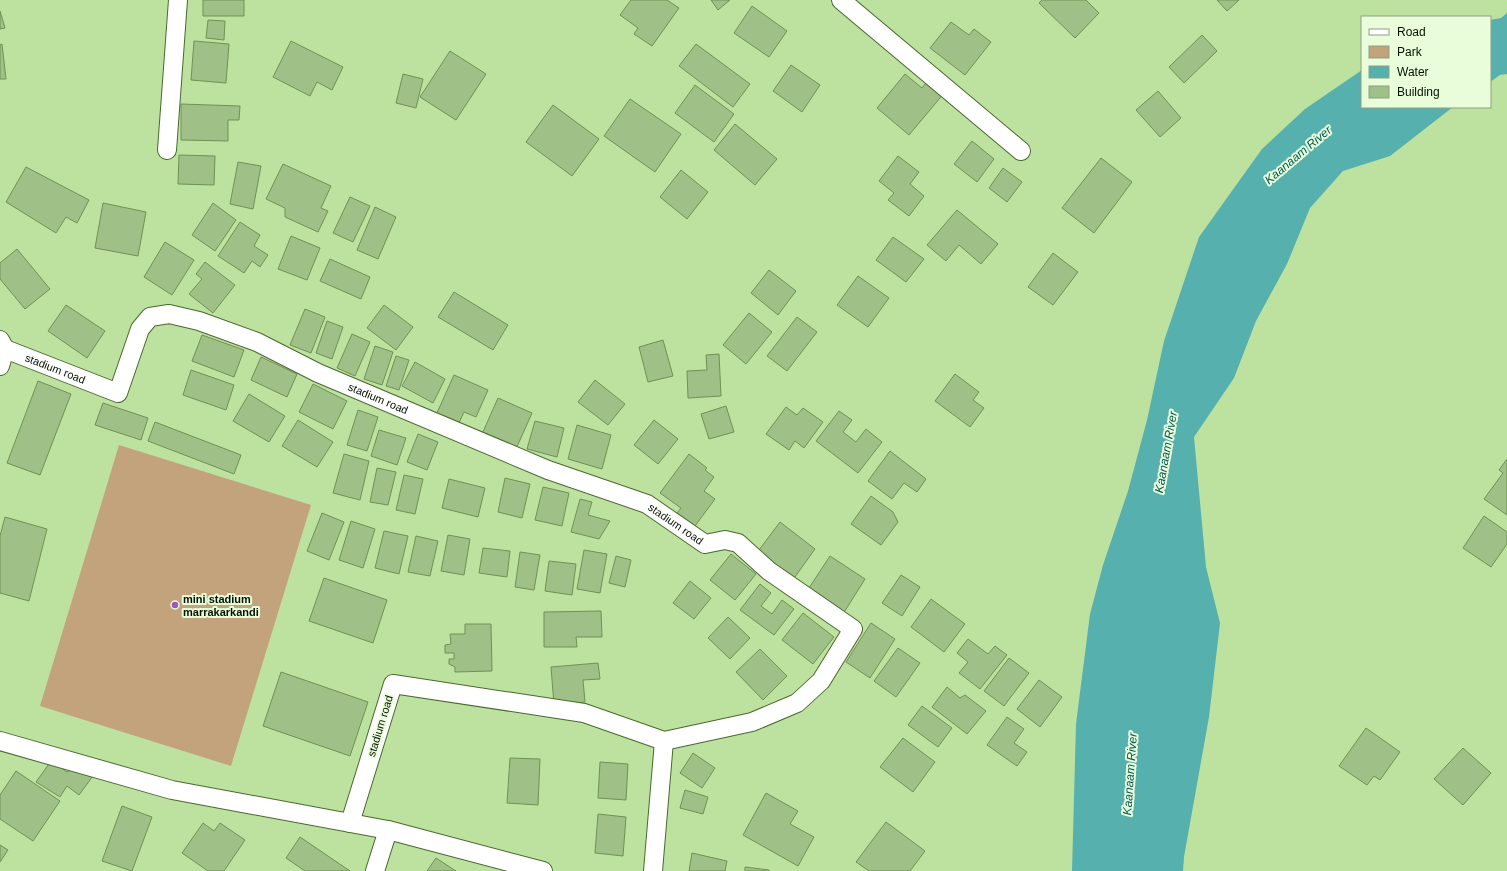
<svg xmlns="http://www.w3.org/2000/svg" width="1507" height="871" font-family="Helvetica,sans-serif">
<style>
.green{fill:#c3a37b}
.water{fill:#56b0ad}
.building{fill:#9fc086;stroke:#6f9152}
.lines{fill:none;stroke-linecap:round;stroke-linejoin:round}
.minor-casing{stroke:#49692b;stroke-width:20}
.minor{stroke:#fff;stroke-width:18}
.poi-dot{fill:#9f55c8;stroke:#e9fddb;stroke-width:1.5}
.labels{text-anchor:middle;stroke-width:4;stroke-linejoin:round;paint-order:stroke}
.street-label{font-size:11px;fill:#061100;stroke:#e9fddb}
.poi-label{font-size:11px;font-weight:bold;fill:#061100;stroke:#e9fddb;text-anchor:start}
.water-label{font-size:12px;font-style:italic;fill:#045856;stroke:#e9fddb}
</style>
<rect width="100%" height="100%" fill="#bde2a0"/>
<path class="green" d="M119 445 311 505 231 766 40 706Z"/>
<path class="water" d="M1507 13V74L1500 75 1490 82V20L1501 18Z
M1362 70V107H1453L1390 156 1343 171 1310 208 1287 264 1256 321 1234 378 1194 437 1206 567 1220 623 1209 717 1184 857 1183 871H1072L1076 724 1090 614 1103 565 1128 491 1147 420 1164 341 1199 237 1262 149 1305 109Z"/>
<path class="building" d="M203 0H244V16H203Z
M631 0H667L679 8 652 46 634 34 638 28 620 15Z
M711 0H730L718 10Z
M1042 0H1086L1099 13 1075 38 1039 3Z
M1217 0H1239L1227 11Z
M752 6 787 31 769 57 734 33Z
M0 11 5 28 0 29Z
M208 20 225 21 224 40 206 38Z
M951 22 969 35 974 29 991 42 965 75 930 48Z
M1202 35 1217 51 1184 83 1169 67Z
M194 41 229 44 226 83 191 80Z
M291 41 343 67 332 90 317 82 310 96 273 77Z
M2 44 6 79H0V45Z
M696 44 750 84 733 107 679 66Z
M450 51 486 74 456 120 420 97Z
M791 65 820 85 802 112 773 91Z
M403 74 423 79 416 108 396 103Z
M905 74 922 88 929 79 945 92 909 135 877 108Z
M695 85 734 114 714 142 675 113Z
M1158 91 1181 118 1160 137 1136 110Z
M630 99 681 134 655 172 604 136Z
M181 104 240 106 239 120H228V141L181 140Z
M553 105 599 139 572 176 526 142Z
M735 124 777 159 755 185 714 150Z
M972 141 994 159 977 182 954 164Z
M179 155 215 156 214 185 178 184Z
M898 156 919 172 910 184 924 196 909 216 888 200 894 193 879 181Z
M1101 158 1132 182 1094 233 1062 208Z
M238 162 261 166 253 209 230 204Z
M283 164 331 186 321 208 328 211 318 232 285 217V208L266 199Z
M26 167 89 200 77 223 66 217 56 233 6 202Z
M1003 168 1022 182 1007 202 989 188Z
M681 170 708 192 687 219 660 197Z
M350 197 370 206 353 242 333 233Z
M103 203 146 212 138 256 95 248Z
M213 203 236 220 215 251 192 235Z
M375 207 396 217 378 259 357 250Z
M957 210 998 244 981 264 959 245 946 261 927 245Z
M240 222 260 235 254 246 268 255 260 267 252 261 244 273 218 256Z
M291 236 320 248 307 280 278 269Z
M893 237 924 259 906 282 876 260Z
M165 242 194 260 172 295 144 277Z
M17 249 50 289 25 309 0 279V263Z
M1053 253 1078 272 1053 305 1028 287Z
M330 259 370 277 361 299 320 281Z
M205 262 235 285 213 313 189 294 202 279 196 274Z
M769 270 796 291 778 315 751 293Z
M858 276 889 298 868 327 837 305Z
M454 292 508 325 493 350 438 317Z
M66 305 105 331 87 358 48 331Z
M384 305 413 327 396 350 367 328Z
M305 309 325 317 311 353 290 345Z
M749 313 772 332 746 364 723 345Z
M797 317 817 332 787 371 767 356Z
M327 321 343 327 332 359 316 353Z
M352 334 370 342 355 376 337 368Z
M202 335 244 350 234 377 192 361Z
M663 340 673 376 648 382 639 347Z
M375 346 393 352 382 385 364 379Z
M719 354 721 396 688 398 687 371 707 370 706 355Z
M396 356 409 360 399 390 386 386Z
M261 357 297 374 287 397 251 380Z
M415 362 445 379 433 403 402 386Z
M191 370 234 385 226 410 183 395Z
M955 374 979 392 973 400 984 408 970 427 935 401Z
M454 375 488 390 476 417 464 412 458 425 436 415Z
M595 380 625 404 608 425 578 402Z
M38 381 71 394 40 475 7 463Z
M313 384 347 401 333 429 299 412Z
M249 394 285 416 269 442 233 421Z
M498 398 532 413 516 449 482 434Z
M103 403 148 418 141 440 95 425Z
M726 406 734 432 709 439 701 414Z
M786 407 797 415 803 408 823 422 804 448 795 441 789 450 766 434Z
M358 410 378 417 367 451 347 445Z
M839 411 852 420 843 432 856 442 866 429 882 442 858 473 816 441Z
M298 420 333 442 317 467 282 446Z
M654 420 678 439 658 464 634 445Z
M535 421 564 428 557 457 527 449Z
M155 422 241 455 234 474 148 441Z
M577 425 611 435 602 469 568 459Z
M379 430 406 438 397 465 371 456Z
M418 434 438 442 427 470 407 462Z
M890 451 926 479 917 492 904 483 892 499 868 481Z
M344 454 369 461 360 500 333 493Z
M689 454 707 468 705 470 714 477 704 491 715 499 695 526 677 513 681 508 660 493Z
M1507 459V515L1484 499 1503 473 1499 470Z
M377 468 396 472 388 505 370 502Z
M404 475 423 479 415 514 396 510Z
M505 478 530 484 522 518 498 512Z
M449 479 485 488 478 517 442 508Z
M543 487 569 493 562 526 535 520Z
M871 496 893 512 898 522 881 545 851 524Z
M580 499 592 502 588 515 610 521 599 539 571 532Z
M322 513 344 522 329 560 307 551Z
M1484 516 1507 532V544L1491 567 1463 548Z
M5 517 47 529 29 601 0 593V536Z
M351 521 375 529 363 568 339 560Z
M780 522 815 549 792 581 756 554Z
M384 531 408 536 399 574 375 568Z
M448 535 470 539 464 575 441 571Z
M416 536 438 541 430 576 408 572Z
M483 548 510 551 507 577 479 573Z
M584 550 607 554 600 593 577 589Z
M520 552 540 555 534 590 515 587Z
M731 554 756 574 735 600 710 580Z
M616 556 631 560 625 587 609 583Z
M830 556 865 579 843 614 807 591Z
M549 561 576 564 572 595 545 591Z
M901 575 920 587 902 616 882 603Z
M324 578 387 600 373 643 309 621Z
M690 581 711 598 694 619 673 603Z
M760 584 771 593 761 606 772 614 782 600 794 609 774 635 740 610Z
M931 599 965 624 944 652 911 627Z
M601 611 602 637H576L577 647H544V612Z
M803 613 834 637 813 664 782 640Z
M728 617 750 638 730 659 708 638Z
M871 623 895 639 870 678 846 662Z
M465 624H491L492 671 455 672V667L449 664V659H454V653H445V645L451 644 450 634H465Z
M968 639 988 654 995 646 1007 655 980 689 959 673 968 662 957 653Z
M898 648 920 663 896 697 874 681Z
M760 649 787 676 763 700 736 672Z
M1009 658 1029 673 1004 706 984 691Z
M598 663 600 679 583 680 585 702 554 705 551 667Z
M281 672 368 702 350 756 263 726Z
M1039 680 1062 697 1040 727 1017 709Z
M947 687 960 698 965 695 986 711 967 734 932 707Z
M922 706 952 728 938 747 908 725Z
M1007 717 1024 729 1014 743 1027 752 1017 766 987 745Z
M1366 728 1400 752 1380 780 1374 776 1367 785 1339 766Z
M903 738 935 762 913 792 880 767Z
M1463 748 1491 773 1463 805 1434 779Z
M693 753 715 768 702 788 680 773Z
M510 758 540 759 538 805 507 803Z
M51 761 67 772 77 765 93 776 79 795 67 786 60 797 36 782Z
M600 762 628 764 626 800 598 798Z
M16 771 60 801 33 841 0 819V795Z
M685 790 708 797 703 814 680 808Z
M766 793 798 811 790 824 814 837 798 866 743 835Z
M122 806 152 817 132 871 102 861Z
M598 814 626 817 623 856 595 853Z
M886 822 925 851 910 871H869L856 862Z
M203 823 214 831 220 823 245 840 224 871H208L182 853Z
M300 837 350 871H305L286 858Z
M0 845 8 850 0 862Z
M692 853 727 861 725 871H689Z
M436 858 456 871H427Z
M745 867 769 870V871H745Z"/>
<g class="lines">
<defs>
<g id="minor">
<path d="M841 0 1021 151"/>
<path d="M167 150 178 0"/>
<path d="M0 340 5 349 0 366"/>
<path id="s1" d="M5 349 118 393 140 329 150 317 169 314 199 321 257 342 318 373 548 470 647 504 705 544 725 540 738 543 769 571 853 629 821 681 797 703 752 722 664 741 584 713 393 684 350 823"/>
<path d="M0 741 172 790 388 830 543 871"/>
<path d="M375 871 388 830"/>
<path d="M653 871 664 741"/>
</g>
</defs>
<use href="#minor" class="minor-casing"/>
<use href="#minor" class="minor"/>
</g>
<circle class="poi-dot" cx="175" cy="605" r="4"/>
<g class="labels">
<g class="street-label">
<text dy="4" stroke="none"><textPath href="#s1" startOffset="54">stadium road</textPath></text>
<text dy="4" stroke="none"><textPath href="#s1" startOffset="450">stadium road</textPath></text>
<text dy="4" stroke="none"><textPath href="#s1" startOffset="774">stadium road</textPath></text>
<text transform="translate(380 726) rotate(-73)" y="4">stadium road</text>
</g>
<g class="poi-label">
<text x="183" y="603">mini stadium<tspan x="183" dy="13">marrakarkandi</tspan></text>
</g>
<g class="water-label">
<text transform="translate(1298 155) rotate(-40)" y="4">Kaanaam River</text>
<text transform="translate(1166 452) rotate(-80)" y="4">Kaanaam River</text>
<text transform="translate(1130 774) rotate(-86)" y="4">Kaanaam River</text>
</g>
</g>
<rect x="1361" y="16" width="130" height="92" fill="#e9fddb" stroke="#8e9f83"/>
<rect x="1369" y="29" width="20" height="6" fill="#ffffff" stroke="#8e9f83"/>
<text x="1397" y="36" font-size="12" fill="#061100">Road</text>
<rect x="1369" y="46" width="20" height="12" fill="#c3a37b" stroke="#8e9f83"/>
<text x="1397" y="56" font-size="12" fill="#061100">Park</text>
<rect x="1369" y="66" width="20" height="12" fill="#56b0ad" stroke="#8e9f83"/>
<text x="1397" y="76" font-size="12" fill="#061100">Water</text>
<rect x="1369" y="86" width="20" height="12" fill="#9fc086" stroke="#8e9f83"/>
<text x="1397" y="96" font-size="12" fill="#061100">Building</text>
</svg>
